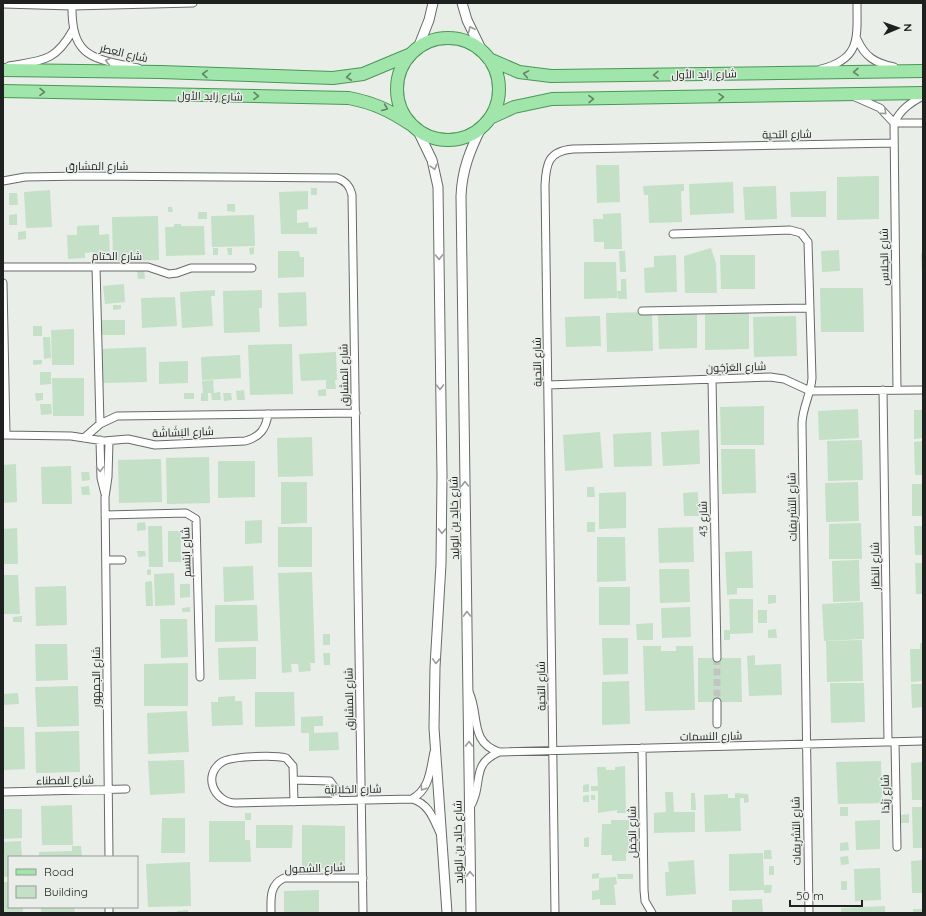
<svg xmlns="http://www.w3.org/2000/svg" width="926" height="916" font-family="Quicksand,Cairo,sans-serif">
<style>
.building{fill:#c4e0c6}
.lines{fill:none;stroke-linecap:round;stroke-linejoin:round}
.minor-tunnel{stroke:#c1c5c1;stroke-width:7;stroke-dasharray:7 3.5;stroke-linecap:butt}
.minor-casing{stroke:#666b67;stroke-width:9}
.tertiary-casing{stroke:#666b67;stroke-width:11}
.primary-casing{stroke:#4a9755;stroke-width:14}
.minor{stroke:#fff;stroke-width:7}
.tertiary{stroke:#fff;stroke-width:9}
.primary{stroke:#a0e6aa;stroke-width:12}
.oneway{stroke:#9a9b9b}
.oneway2{stroke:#608465}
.labels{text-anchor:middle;stroke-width:3;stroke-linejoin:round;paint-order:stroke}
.street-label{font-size:11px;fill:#1f2120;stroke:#e9eee9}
</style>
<rect width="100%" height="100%" fill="#e9eee9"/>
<path class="building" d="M596 165H619L620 202 597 203Z
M879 176V219L837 220V177Z
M733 182 734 213 690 215 689 184Z
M684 184V191H681L682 222 649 223 648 195H644L643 186Z
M776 186 777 219 745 220 743 187Z
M311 188H317V195H311Z
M50 190 52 227 26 228 24 192Z
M308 191V209L297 210V223L308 222 309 228 317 227V234H281L279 192Z
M826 191V217H791L790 192Z
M9 193H17L18 205H9Z
M227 204H235V212L227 211Z
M168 207H172L173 212H168Z
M198 212H207V219H198Z
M621 213 622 249H604V242H594L593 219H603V214Z
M17 214V225H9V215Z
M254 215 255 246 212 247 211 216Z
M158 216 159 260 113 261 112 217Z
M174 224H181V226H204L205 255 166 256 165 227H174Z
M99 225V235L109 234 110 257 93 258V252L85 253V258L68 259 67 235H77V226Z
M26 231V239L18 240V232Z
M254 247V254L250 255 249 248Z
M213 248H218V255H213Z
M227 248H232V255H228Z
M711 248 716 263 717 293H685L684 256Z
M839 250 840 271 822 272 821 251Z
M278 251H299L300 257H304V277L278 278Z
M619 251H625L626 272H620Z
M921 253H923V273H922Z
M676 255 677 292 645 293 644 268 654 267V256Z
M720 255H755V289H721Z
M584 262H616L617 298 584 299Z
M144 270 145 279H138L137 271Z
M621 279H626L627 299H618L617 291H621Z
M124 284 125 302 105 304 103 286Z
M820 288H863L864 332H821Z
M215 290V296H211L213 326 182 328 180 292Z
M262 290V308H259L260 332 224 333 223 291Z
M306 292 307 326 279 327 278 293Z
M175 297 177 326 142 328 141 298Z
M113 305H121V309L113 310Z
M652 312 653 351 607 352 606 313Z
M749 312V349L705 350V313Z
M697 314V348L659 349 658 315Z
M600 316 601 346 566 347 565 317Z
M796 316 797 356 754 357 753 317Z
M102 320H125V335H102Z
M33 326H42V336H33Z
M74 329V365H52L51 330Z
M43 337H50L51 358 44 359Z
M292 344 293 394 250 395 248 345Z
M146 347 147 382 102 383 101 349Z
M336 352 337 380H335L336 389H326V396H318V390L326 389V380L301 381 299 354Z
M240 355 241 378 202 380 201 357Z
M33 360H42V364L33 365Z
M188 361V383L159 384V362Z
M40 372H51V384L40 385Z
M52 378H84V416H53Z
M213 380 214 393 220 392 221 400H212L211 393H208V401H201V393H203L202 381Z
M244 390 245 400H237L236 391Z
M35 393H43V400L36 401Z
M184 393H194V399H184Z
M223 393H231L232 400 224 401Z
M40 404H51L52 414 41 415Z
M764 406V445H721L720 407Z
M858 409 859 438 819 440 818 411Z
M914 410H923V438L914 439Z
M699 430 700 464 663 466 661 432Z
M600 432 603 468 565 471 563 435Z
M651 432 652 466 614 467 613 434Z
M312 437 313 476 278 477 277 438Z
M862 440 863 480 828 481 827 441Z
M923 441V475H915L914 442Z
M721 449H755L756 493 722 494Z
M209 457 210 503 167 504 166 458Z
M161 459 162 502 119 503 118 460Z
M218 461H255V497L218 498Z
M16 464 17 502 3 503V465Z
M71 466 72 504H42L41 467Z
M81 472H89L90 480 82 481Z
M281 482H307V523L281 524Z
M858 482 859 521 826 522 825 483Z
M912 484H923V516H912Z
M89 486 90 495H82L81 487Z
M587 487H594L595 497H587Z
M626 492V528L599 529V493Z
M698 492 699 516H684L683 493Z
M262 520V543L245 544V521Z
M145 522 146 530 137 531V523Z
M587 522H595V532H587Z
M861 523 862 559H829V524Z
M148 526H162L163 567H149Z
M914 526H923V555H915Z
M278 527H312V567H278Z
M693 527 694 562 659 563 658 528Z
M17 528 18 564H3V529Z
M168 531H181V562H168Z
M597 537H625L626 581 597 582Z
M137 551H145L146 556 138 557Z
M752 551 753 588H737V594L727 595 725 552Z
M859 560 860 601 833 602 832 561Z
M915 563H923V594H916Z
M253 566 254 600 224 602 223 567Z
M151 569V575H147V570Z
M659 569H689L690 602 660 603Z
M312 572 315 663H310L311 671 299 672 298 664H291L292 672 282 673 278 573Z
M174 573 175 605 155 606 154 574Z
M3 575H18L20 614H3Z
M152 581 153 606H146L145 582Z
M180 584H190V597L180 598Z
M66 586 67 625 36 626 35 587Z
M599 587H630V625H599Z
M768 595H776V603L768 604Z
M729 599H753V633L730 634V640H724V630H730Z
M863 602 864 639 824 641 822 604Z
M215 605H257L258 641 215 642Z
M190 607V612H182V608Z
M690 607 691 637 662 638 661 608Z
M758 610H767V623H758Z
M22 616V622H13V617Z
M160 619H187L188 657 161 658Z
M653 623V640H637L636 624Z
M776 629 777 638H768V630Z
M323 634H330V645H323Z
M602 638H628V674L603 675Z
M862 640 863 681 827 682 826 641Z
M920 643H923V681L911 682 910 649H920Z
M35 644H67L68 680 36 681Z
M643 646H661V651H676V646H693L695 710 645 711Z
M256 647V679L219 680 218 648Z
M323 653H330V665H324Z
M755 655V665L781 664 782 695 749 696 747 656Z
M698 658H741L742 702H698Z
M188 663V706H144V664Z
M629 681 630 724 602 725V682Z
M830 683H864L865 722 831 723Z
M911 684H923V707L912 708Z
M78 686 79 726 37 727 35 687Z
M255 692H294L295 726 255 727Z
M18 693 19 704 3 705V694Z
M235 696V701H242L243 725 212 726 211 702H218V697Z
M187 711 189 752 148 754 147 713Z
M323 716V726H314V733L338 732 339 750 309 751V733H301V717Z
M3 727H24L25 769 3 770Z
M79 731 80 772 36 773 35 732Z
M184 760 185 793 150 795 148 761Z
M881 761 882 803 838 804 836 762Z
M923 762V800H912L911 763Z
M625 766 626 813H617V810L598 813V791H591V786H598L597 767H606V770H615V767Z
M589 784V792H583V785Z
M665 792H673L674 812H695V832L654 833V813L666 812Z
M691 793H695L696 810H691Z
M735 793 748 794 749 802 744 803V798H740L741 831 705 832 704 795 728 794V798H735Z
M589 795V802H583V796Z
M591 795H595V800H591Z
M72 805 73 845H42L41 806Z
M840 807H848V816H840Z
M912 807H923V848H913Z
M3 809H22V838L3 839Z
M245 813H251V820H245Z
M909 814V823H901V815Z
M162 818H185V853H161Z
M611 820H629V853H626V861H612V855H601L602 824H611Z
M880 820V849L856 850 855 821Z
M209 821H245V840H250L251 862H209Z
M256 825H293L292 848H256Z
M302 825 345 826V869L302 868Z
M589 837V847H584V838Z
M21 841 22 857H9V877H3V842Z
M848 842 849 850 840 851V843Z
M72 846H81L82 857H39V852L72 851Z
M764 850H771L772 859H764Z
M763 853 764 890 729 891V854Z
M848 856 849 864 841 865 840 857Z
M694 860 696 894 666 896 665 872H669L668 862Z
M923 860V893H912L911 861Z
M190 862 191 906 148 907 146 864Z
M769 866H774V875H769Z
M880 868 881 900 855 901 854 869Z
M599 873V878L592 879V874Z
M617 874H633V879H618Z
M616 877 617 884 614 885 616 905H600V899L592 900V891L599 890V878Z
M841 881H847V890H841Z
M3 882H9V907H23V913H3Z
M764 885H772L771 893H764Z
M319 890V913H284V891Z
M762 899 763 913H732V900Z
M885 906V913H841V908Z
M74 907 75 913H41V908Z
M913 909H923V913H913Z
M188 910V913H177V911Z"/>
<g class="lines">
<path class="minor-tunnel" d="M717 658V702"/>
<defs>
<path id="minor" d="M72 3C71 58 91 58 138 68
M3 4 72 6 193 3
M857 39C865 57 875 63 894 67
M9 66C43 60 55 62 73 30
M821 69C861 59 857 38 857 3
M855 97 880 108 894 123
M894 123H923
M3 181 25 177 84 176 337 178C346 181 350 186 352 195L363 913
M673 234 790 230 801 233 808 242 812 378C811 394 802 408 802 424L809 913
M3 267H148L169 274 177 273 191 268H252
M96 267 100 424
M3 283 6 435
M642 311 809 308
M712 379 717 658
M548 385 770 377 784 379 810 391 923 390
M883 390 888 742
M897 390 894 123C901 109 910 103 923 96
M3 435 71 436 104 441 128 439 155 445 245 441C260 437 266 429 268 414
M84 438 100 424 117 416 356 413
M100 440 101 478 105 494
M105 515 186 513 196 519 200 677
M106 560H122
M469 692C480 715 469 742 499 752L923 741
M717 702V724
M895 742 897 847
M642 748 644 890 645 901 652 913
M294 780 330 781 335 788 336 801
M3 792 126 789
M412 799C430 789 430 770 434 752
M294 802 293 766 286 758C275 755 231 756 222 762 202 775 214 802 235 803L412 799C429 804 433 818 440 833
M469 809C485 784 469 765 499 752
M109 857 105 497 108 477 109 441
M109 907V913
M271 913C271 899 269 885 284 878H363
M555 913 545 185C546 164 548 151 573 149L894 143"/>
<path id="tertiary" d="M462 3 467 20 483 53
M418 48 429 20 433 3
M418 131 432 160 438 187 442 476 441 564 435 667 434 728 447 913
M471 913 461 196C462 170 470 150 482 126"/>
<path id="primary" d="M397 89a51 51 0 1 1 102 0a51 51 0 1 1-102 0Z
M489 59 519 72 551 76 923 71
M3 70 160 72 333 78 363 74 411 54
M3 91 349 98C374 103 389 110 410 124
M490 118 514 107 552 99 923 93"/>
</defs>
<use href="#minor" class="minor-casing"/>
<use href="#tertiary" class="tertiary-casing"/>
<use href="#primary" class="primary-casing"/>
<use href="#minor" class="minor"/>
<use href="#tertiary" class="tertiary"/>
<use href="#primary" class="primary"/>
</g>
<defs><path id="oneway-chevron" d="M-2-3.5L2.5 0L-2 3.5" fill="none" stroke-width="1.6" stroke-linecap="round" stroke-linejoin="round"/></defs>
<g class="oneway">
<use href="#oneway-chevron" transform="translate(471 29) rotate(-115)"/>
<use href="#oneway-chevron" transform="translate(108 61) rotate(-167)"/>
<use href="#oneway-chevron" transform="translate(884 112) rotate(42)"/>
<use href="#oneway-chevron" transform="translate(434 167) rotate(74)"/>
<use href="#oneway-chevron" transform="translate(439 257) rotate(89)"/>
<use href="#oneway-chevron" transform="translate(440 387) rotate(89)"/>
<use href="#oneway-chevron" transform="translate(100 469) rotate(88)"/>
<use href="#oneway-chevron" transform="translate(465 484) rotate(-91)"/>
<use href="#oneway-chevron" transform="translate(442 531) rotate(91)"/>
<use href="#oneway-chevron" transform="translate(467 614) rotate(-91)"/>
<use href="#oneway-chevron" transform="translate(436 661) rotate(92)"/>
<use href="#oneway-chevron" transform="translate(469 744) rotate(-90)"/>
<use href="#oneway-chevron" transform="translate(423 788) rotate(124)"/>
<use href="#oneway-chevron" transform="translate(470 874) rotate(-91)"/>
</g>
<g class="oneway2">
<use href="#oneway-chevron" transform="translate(856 72) rotate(179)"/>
<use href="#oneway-chevron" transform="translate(205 74) rotate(-178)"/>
<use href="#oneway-chevron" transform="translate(526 74) rotate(-170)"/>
<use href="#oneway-chevron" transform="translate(656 75) rotate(179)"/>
<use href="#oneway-chevron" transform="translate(349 77) rotate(172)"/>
<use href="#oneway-chevron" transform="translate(42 92) rotate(1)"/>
<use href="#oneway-chevron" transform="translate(256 96) rotate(1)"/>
<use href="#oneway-chevron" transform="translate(721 97) rotate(-1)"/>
<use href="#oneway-chevron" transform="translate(591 99) rotate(-1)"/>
<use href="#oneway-chevron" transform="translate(385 108) rotate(23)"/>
</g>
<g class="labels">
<g class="street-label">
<text transform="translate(124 53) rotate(13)" y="4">شارع العِطر</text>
<text transform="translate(704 74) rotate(-1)" y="4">شارع زايد الأول</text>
<text transform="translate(210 96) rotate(1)" y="4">شارع زايد الأول</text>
<text transform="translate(787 134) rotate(-1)" y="4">شارع التحية</text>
<text x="97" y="170">شارع المشارق</text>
<text x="117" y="260">شارع الختام</text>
<text transform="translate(884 257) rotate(-91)" y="4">شارع الجلاس</text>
<text transform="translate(537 362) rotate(-91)" y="4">شارع التحية</text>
<text transform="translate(736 367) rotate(-2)" y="4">شارع العَرْجُون</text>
<text transform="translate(344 375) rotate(-91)" y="4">شارع المشارق</text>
<text transform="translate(183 432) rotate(-2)" y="4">شارع البَشَاشَة</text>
<text transform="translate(792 507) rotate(-91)" y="4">شارع التشريفات</text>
<text transform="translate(454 518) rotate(-91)" y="4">شارع خالِد بن الوليد</text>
<text transform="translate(703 519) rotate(-91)" y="4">شارع 43</text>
<text transform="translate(186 552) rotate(-92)" y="4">شارع ابتسم</text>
<text transform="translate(875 566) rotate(-91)" y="4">شارع النظار</text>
<text transform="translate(96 677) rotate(-90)" y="4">شارع الجمهور</text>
<text transform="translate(541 686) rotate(-91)" y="4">شارع التحية</text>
<text transform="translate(349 699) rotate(-91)" y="4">شارع المشارق</text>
<text transform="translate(711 736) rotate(-1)" y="4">شارع النسمات</text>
<text transform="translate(65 780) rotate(-1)" y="4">شارع الفطناء</text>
<text transform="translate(353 789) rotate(-1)" y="4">شارع الحَلالِيَّة</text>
<text transform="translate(885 794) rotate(-91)" y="4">شارع رَبْدَا</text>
<text transform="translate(796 831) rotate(-91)" y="4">شارع التشريفات</text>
<text transform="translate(632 832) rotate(-91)" y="4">شارع الجَمَل</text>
<text transform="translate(458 842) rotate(-91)" y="4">شارع خالِد بن الوليد</text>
<text transform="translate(315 868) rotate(-2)" y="4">شارع الشمول</text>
</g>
</g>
<rect width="926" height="916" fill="none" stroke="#1f2120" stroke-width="8"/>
<rect x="8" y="856" width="130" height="52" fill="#e9eee9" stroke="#989c99"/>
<rect x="16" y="869" width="20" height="6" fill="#a0e6aa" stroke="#989c99"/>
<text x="44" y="876" font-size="12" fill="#1f2120">Road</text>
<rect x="16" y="886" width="20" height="12" fill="#c4e0c6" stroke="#989c99"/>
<text x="44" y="896" font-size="12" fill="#1f2120">Building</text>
<g transform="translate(898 28) rotate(88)" stroke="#e9eee9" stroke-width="3" paint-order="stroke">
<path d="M0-3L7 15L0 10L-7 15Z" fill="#1f2120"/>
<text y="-6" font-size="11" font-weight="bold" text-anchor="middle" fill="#1f2120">N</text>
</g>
<path d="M790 900v6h72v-6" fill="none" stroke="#1f2120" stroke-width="2"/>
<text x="796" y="900" font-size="12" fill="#1f2120" stroke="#e9eee9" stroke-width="3" paint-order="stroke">50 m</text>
</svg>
